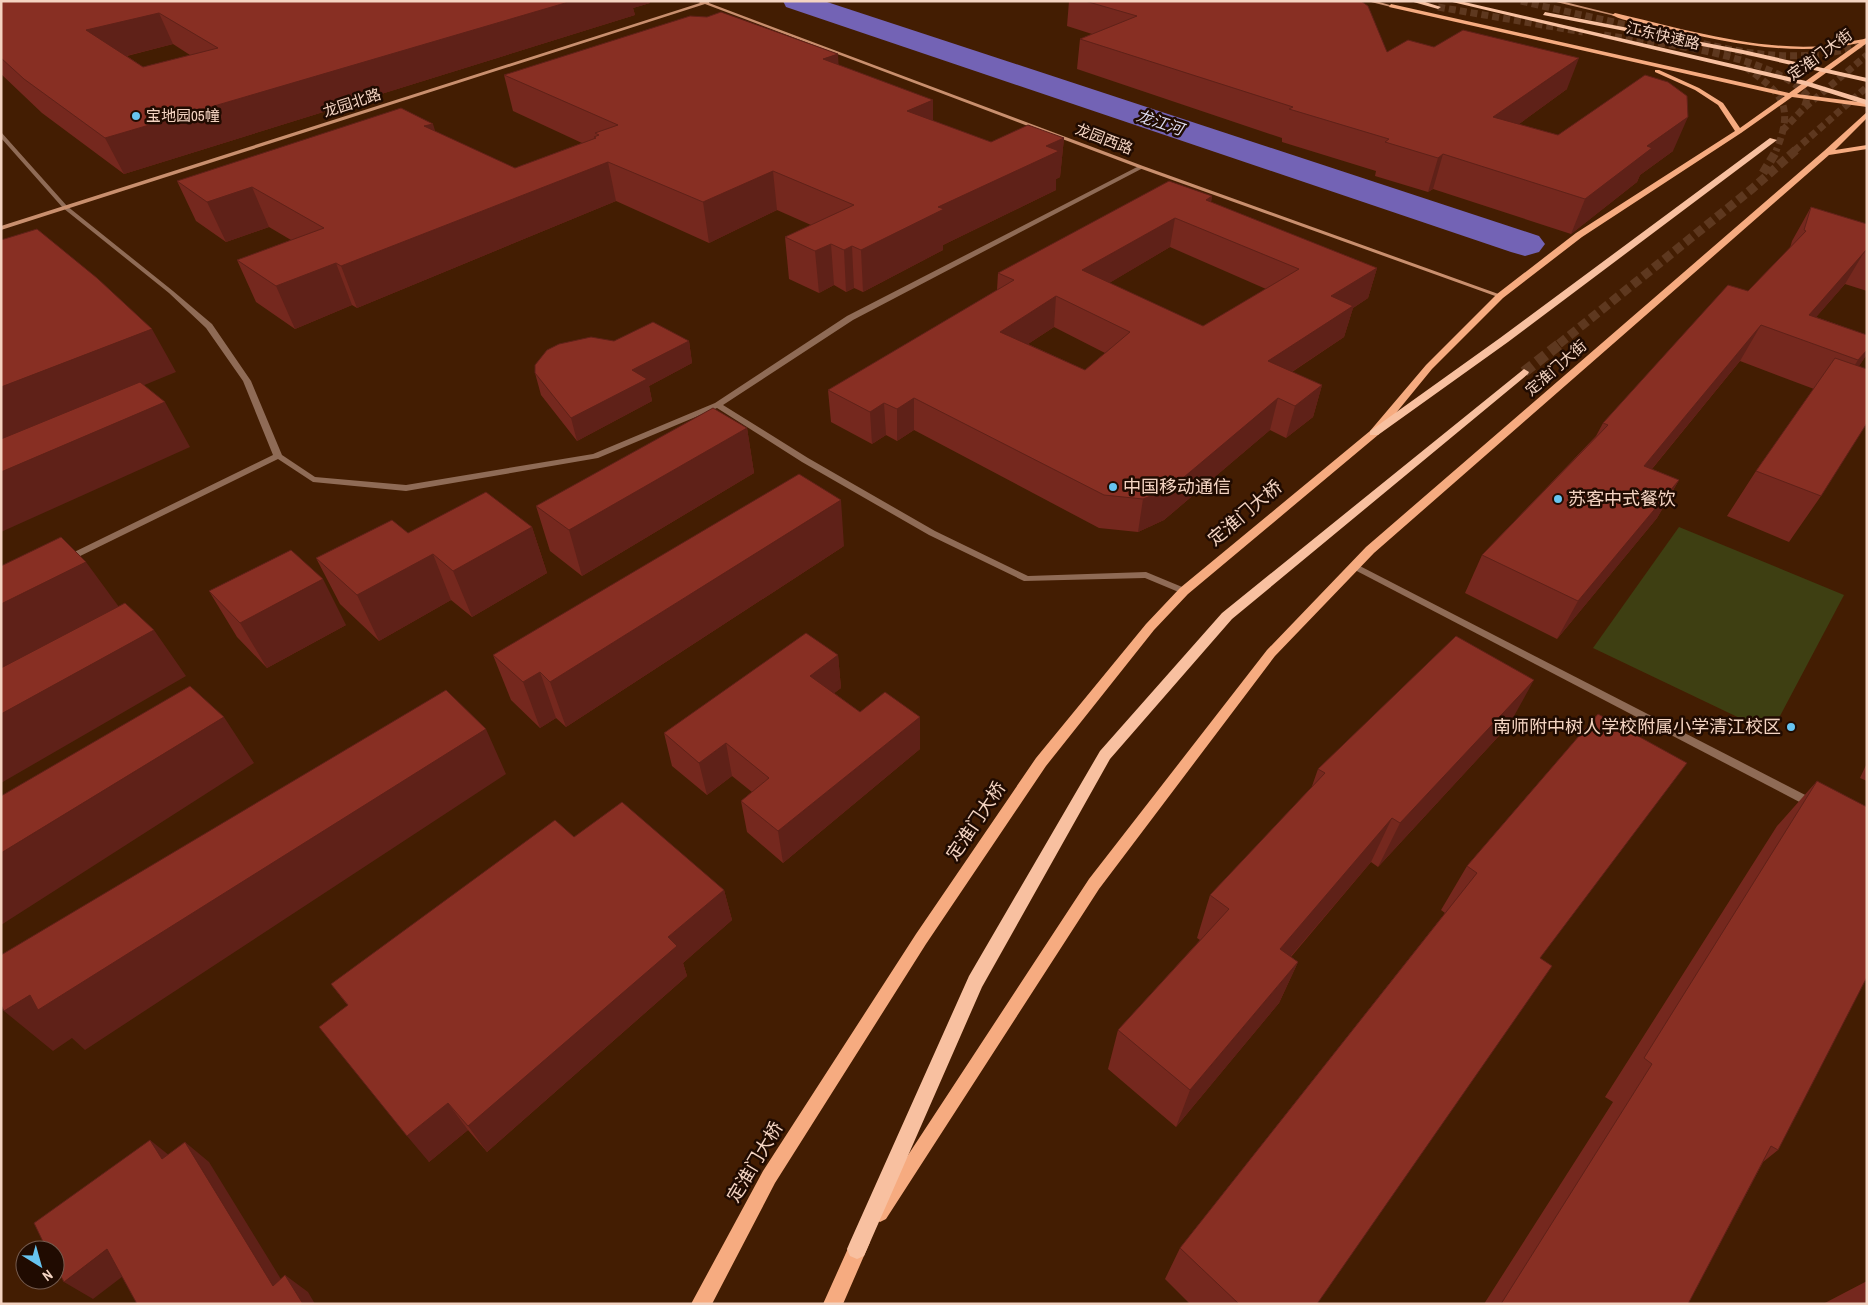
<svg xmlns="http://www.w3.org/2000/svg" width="1868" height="1305" font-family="'Archivo Narrow','Noto Sans SC',sans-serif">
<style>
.green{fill:#3e3f12}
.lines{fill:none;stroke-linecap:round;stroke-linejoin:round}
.river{fill:#7363b5;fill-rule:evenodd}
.trunk-tunnel-far2{stroke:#5e381f;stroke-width:7;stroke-dasharray:7 4;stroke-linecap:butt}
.trunk-tunnel-far1{stroke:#5e381f;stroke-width:9;stroke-dasharray:9 4.5;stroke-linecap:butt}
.trunk-tunnel{stroke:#5e381f;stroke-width:11;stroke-dasharray:11 5.5;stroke-linecap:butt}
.minor{fill:#8f6b56;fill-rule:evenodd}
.tertiary{fill:#8f6b56;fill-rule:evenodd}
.secondary{fill:#c98f6e;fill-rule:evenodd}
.primary{fill:#f6ab80;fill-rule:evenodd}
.trunk{fill:#f8c0a0;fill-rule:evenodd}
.wall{fill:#75281e;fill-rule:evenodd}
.shaded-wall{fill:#5f2118}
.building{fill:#882f23;stroke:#5f2118;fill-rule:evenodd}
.poi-dot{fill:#67c4f0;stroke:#200b01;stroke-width:2}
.labels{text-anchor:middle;stroke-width:5;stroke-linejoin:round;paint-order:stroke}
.far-street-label{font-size:15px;fill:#f4d4c2;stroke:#200b01}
.far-poi-label{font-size:15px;fill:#f4d4c2;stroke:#200b01;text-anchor:start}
.far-water-label{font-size:16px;font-style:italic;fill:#dcdaf0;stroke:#200b01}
.poi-label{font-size:18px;fill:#f4d4c2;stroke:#200b01;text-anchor:start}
.street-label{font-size:18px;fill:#f4d4c2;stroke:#200b01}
</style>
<rect width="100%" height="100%" fill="#431d02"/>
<path class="green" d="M1679 527 1844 595 1771 733 1593 648Z"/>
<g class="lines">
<path class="river" d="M783 1H824L1539 236 1545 244 1539 252 1525 256 1511 252 786 7Z"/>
<path class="trunk-tunnel-far2" d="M1521 1C1562 11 1603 19 1643 29 1719 47 1790 71 1866 43
M1438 7 1583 32
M1604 35C1660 44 1770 53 1808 96L1804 108
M1745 67C1782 93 1795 105 1776 151
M1782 131 1804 108 1867 55
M1794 151 1867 87"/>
<path class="trunk-tunnel-far1" d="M1763 173 1777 150
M1559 344 1753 188 1796 150"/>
<path class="trunk-tunnel" d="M1524 372 1561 343"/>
<path class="minor" d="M1354 563 1817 801 1819 804 1817 807 1813 809 1809 807 1351 568 1349 566Z"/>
<path class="tertiary" d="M1 132 67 206 173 291 212 324 251 381 282 455 315 477 406 485 593 454 715 403 847 316 1139 166H1143V168L853 320 723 405 808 458 935 531 1028 576 1146 572 1187 589 1189 591 1184 594 1181 593 1145 578 1024 581 929 535 802 462 717 408 598 458 406 491 313 482 278 459 70 561H64L62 559 64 557 273 455 243 381 206 328 169 293 63 208 1 138Z"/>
<path class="secondary" d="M698 1H709V3L1143 166 1504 296 1498 297 1139 168 705 4 1 230V226L700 3Z
M1367 1H1376L1393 6 1391 7Z
M1552 1H1561L1617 15 1615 16Z"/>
<path class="primary" d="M1391 4 1789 93 1859 43C1793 58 1725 42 1660 27 1646 24 1625 22 1612 15L1615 13C1684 29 1779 58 1849 42 1855 40 1862 40 1867 38V43L1797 94 1867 103V107L1792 97 1741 133 1582 237 1503 298 1432 369 1378 435 1188 594 1154 630 1046 766 926 944 775 1183 712 1304H691L763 1171 916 934 1036 758 1146 624 1180 588 1370 431 1426 365 1497 294 1576 233 1735 131 1718 105 1695 90 1655 72V70H1659L1699 88 1723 103 1740 128 1785 96 1389 7Z
M1867 112V118L1835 150 1867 145V149L1829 155 1374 553 1275 656 1099 889 886 1219 880 1222 874 1219 871 1213 874 1207 1089 879 1267 650 1366 547 1824 151Z
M861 1233 868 1235 870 1242 843 1304H823L854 1235Z"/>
<path class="trunk" d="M1410 1H1422L1441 7 1438 9Z
M1448 1H1460L1806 81 1867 100V105L1804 85Z
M1545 12 1743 50 1867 78V82L1743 54 1543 15Z
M1770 138 1777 140 1508 342 1378 435H1370V431L1500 338Z
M1524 369 1529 372 1528 374 1232 619 1110 759 982 987 864 1256 857 1259 850 1256 847 1249 850 1242 969 976 1100 751 1222 613Z"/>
</g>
<path class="wall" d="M1 1H650V3L633 8 635 15 124 174 42 113 1 74ZM173 44 190 55 143 67 127 56Z
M1069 1H1361L1387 52 1567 89 1519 124 1558 135 1673 151 1640 175 1637 182 1571 234 1433 189 1428 192 1375 176 1376 171 1282 142V138L1077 69 1080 39 1092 34 1067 26Z
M838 65 933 121 991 142 1064 138 1060 177 1056 179V190L943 245V250L863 292 854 288 846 292 834 285 819 293 789 279 785 237 811 225 777 210 709 243 616 201 357 308 352 305 295 329 256 302 237 260 291 240 269 227 226 242 196 221 177 181 436 132 515 168 582 143 513 111 504 75Z
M1212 196 1211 202 1377 268 1368 298 1353 308 1344 337 1292 372 1322 385 1313 417 1286 438 1270 430 1164 520 1138 532 1099 528 914 430 897 441 886 435 872 444 831 422 828 390 997 290 998 273ZM1170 247 1266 289 1203 326 1109 283ZM1054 327 1105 353 1085 370 1028 344Z
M1811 207 1867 224V291L1845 284 1816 317 1867 335V354L1859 366 1821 496 1789 542 1727 516 1756 471 1814 389 1740 361 1652 469 1679 480 1657 518 1557 639 1465 593 1482 555 1596 436 1603 423 1748 291 1790 248 1792 241Z
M614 341H689L692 363 649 386 652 401 577 441 541 395 535 373Z
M747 428 754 473 582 576 550 551 536 506Z
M532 527 547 573 472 617 451 600 379 641 340 604 316 558 408 533Z
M844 546 566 727 556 718 540 728 511 700 493 655Z
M209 591 346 625 267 668 237 637Z
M838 655 841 688 834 693 860 712 920 717V749L783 863 747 832 741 801 752 792 732 776 707 795 672 766 664 733Z
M1598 714 1540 958 1317 1304H1190L1165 1279 1180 1248 1445 913 1441 910 1467 866Z
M1509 725 1378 867 1371 862 1291 957 1298 962 1279 1003 1176 1127 1108 1069 1118 1030 1200 940 1197 938 1210 895 1311 789 1318 769Z
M1867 763V781L1860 778Z
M1817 781 1778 1150 1763 1162 1688 1304H1484L1613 1102 1605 1097 1777 826Z
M574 837 724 890 732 920 683 963 687 976 487 1152 468 1130 429 1162 348 1006 331 984Z
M1867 1281V1304H1823Z"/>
<path class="shaded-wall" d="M572 1H650V3L633 8 635 15 124 174 105 138Z
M159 13 173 44 102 62 86 30Z
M838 54 840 90 823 59Z
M1579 58 1567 89 1482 151 1493 117Z
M933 100V137L907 111Z
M1688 117 1673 151 1640 175 1637 182 1571 234 1585 199 1647 146Z
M433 124 445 162 424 126Z
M1064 138 1060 177 1056 179V190L943 245V250L863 292 861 250 1046 146Z
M1443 154 1433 189 1428 192 1438 158Z
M608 162 616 201 357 308 341 266Z
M773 171 777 210 709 243 703 202Z
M252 187 269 227 226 242 207 202Z
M1212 196 1207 225 1200 229 1206 200Z
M1175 218 1170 247 1079 301 1082 270Z
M831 244 834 285 819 293 815 251Z
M852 246 854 288 846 292 844 250Z
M1866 249 1845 284 1798 338 1809 315Z
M336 263 352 305 295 329 276 286Z
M1377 268 1368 298 1353 308 1344 337 1260 393 1268 361 1331 296Z
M1056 296 1054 327 999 363 1000 332Z
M1761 325 1740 361 1623 504 1644 466Z
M152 329 176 372 1 444V387Z
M689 341 692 363 649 386 652 401 577 441 571 418 632 370Z
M1867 350V354L1853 375 1834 397 1858 360Z
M1322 385 1313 417 1286 438 1295 406Z
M914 398V430L897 441V409Z
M1278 398 1270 430 1164 520 1138 532 1143 499Z
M165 402 190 447 1 532V472Z
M884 403 886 435 872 444 870 412Z
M747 428 754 473 582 576 569 530Z
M1679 480 1657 518 1557 639 1578 601Z
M841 500 844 546 566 727 550 682Z
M532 527 547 573 472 617 453 571Z
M433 554 451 600 379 641 357 595Z
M86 562 119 607 1 670V604Z
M323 579 346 625 267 668 240 623Z
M154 630 186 676 1 783V714Z
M838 655 841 688 814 709 810 676Z
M540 672 556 718 540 728 523 682Z
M1534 680 1509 725 1378 867 1400 823Z
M224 717 254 763 1 925V853Z
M920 717V749L783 863 778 831Z
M486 729 506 774 85 1050 72 1038 53 1051 4 1011 30 995Z
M726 743 732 776 707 795 699 763Z
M1392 818 1371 862 1262 990 1280 949Z
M724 890 732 920 683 963 687 976 487 1152 468 1126 668 937Z
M1298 962 1279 1003 1176 1127 1190 1090Z
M448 1103 468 1130 429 1162 407 1136Z
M150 1140 175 1160 162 1159Z
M185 1142 209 1162 295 1302 273 1286Z
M107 1249 135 1267 93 1299 64 1282Z
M285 1275 308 1292 315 1304H303Z"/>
<path class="building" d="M1 1H572L105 138 24 79 1 58ZM159 13 218 48 143 67 86 30Z
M1085 1H1361L1368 6 1387 52 1408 40 1434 47 1463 30 1579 58 1493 117 1558 135 1645 75 1668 82 1687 96 1688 117 1647 146 1652 148 1585 199 1443 154 1438 158 1385 142 1389 139 1289 109 1293 107 1080 39 1137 16Z
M721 12 838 54 823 59 933 100 907 111 991 142 1028 125 1064 138 1046 146 1059 151 938 207 944 209 861 250 852 246 844 250 831 244 815 251 785 237 854 205 773 171 703 202 608 162 341 266 336 263 276 286 237 260 324 228 252 187 207 202 177 181 401 108 433 124 424 126 515 168 596 138 594 137 599 135 595 133 618 125 504 75 690 16 707 17Z
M1169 181 1212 196 1206 200 1377 268 1331 296 1353 306 1268 361 1322 385 1295 406 1278 398 1171 488 1143 499 1104 495 914 398 897 409 884 403 870 412 828 390 1014 280 998 273ZM1175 218 1299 269 1203 326 1082 270ZM1056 296 1130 332 1085 370 1000 332Z
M1811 207 1867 224V249L1809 315 1867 335V350L1858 360 1761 325 1644 466 1679 480 1578 601 1482 555 1608 425 1603 423 1728 285 1748 291 1806 231 1804 230Z
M37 229 97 278 152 329 1 387V240Z
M653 322 689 341 632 370 647 379 571 418 535 373V365L547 350 559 344 591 337 614 341Z
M1835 358 1867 369V423L1821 496 1756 471Z
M140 382 165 402 1 472V439Z
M713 408 747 428 569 530 536 506Z
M799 474 841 500 550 682 540 672 523 682 493 655Z
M486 492 532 527 453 571 433 554 357 595 316 558 392 520 408 533Z
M61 537 86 562 1 604V566Z
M291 550 323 579 240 623 209 591Z
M125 603 154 630 1 714V668Z
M806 633 838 655 810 676 860 712 885 692 920 717 778 831 741 801 769 778 726 743 699 763 664 733Z
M1456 636 1534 680 1400 823 1392 818 1280 949 1298 962 1190 1090 1118 1030 1229 909 1210 895 1325 773 1318 769Z
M190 686 224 717 1 853V796Z
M446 690 486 729 38 1010 30 995 4 1011 1 1005V955Z
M1598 714 1687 763 1540 958 1552 966 1317 1304H1239L1180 1248 1477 873 1467 866Z
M1817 781 1867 807V977L1778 1150 1771 1146 1688 1304H1501L1652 1064 1644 1058Z
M622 802 724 890 668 937 677 946 468 1126 448 1103 407 1136 319 1027 348 1005 331 984 555 820 574 837Z
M150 1140 162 1159 185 1142 273 1286 285 1275 303 1304H137L107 1249 64 1282 55 1265V1250H47L34 1223Z"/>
<g class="poi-dot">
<circle cx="136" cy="116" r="5"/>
<circle cx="1113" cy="487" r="5"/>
<circle cx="1558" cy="499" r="5"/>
<circle cx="1791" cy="727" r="5"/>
</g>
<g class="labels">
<g class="far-street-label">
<text transform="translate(1663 36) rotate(13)" y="5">江东快速路</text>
<text transform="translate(1820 55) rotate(-36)" y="5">定淮门大街</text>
<text transform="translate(352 103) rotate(-18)" y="5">龙园北路</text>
<text transform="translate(1104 139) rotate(21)" y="5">龙园西路</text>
<text transform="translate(1556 368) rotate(-41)" y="5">定淮门大街</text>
</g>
<g class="far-poi-label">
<text x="146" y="121">宝地园05幢</text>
</g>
<g class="far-water-label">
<text transform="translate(1160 122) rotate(18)" y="6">龙江河</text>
</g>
<g class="poi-label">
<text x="1123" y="493">中国移动通信</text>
<text x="1568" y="505">苏客中式餐饮</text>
<text x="1781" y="733" text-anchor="end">南师附中树人学校附属小学清江校区</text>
</g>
<g class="street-label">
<text transform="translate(1245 513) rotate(-40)" y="6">定淮门大桥</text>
<text transform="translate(976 821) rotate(-56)" y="6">定淮门大桥</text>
<text transform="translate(755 1162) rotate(-59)" y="6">定淮门大桥</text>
</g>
</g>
<rect width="1868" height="1305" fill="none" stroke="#f4d4c2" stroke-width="5"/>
<g transform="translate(40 1265) rotate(143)"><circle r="24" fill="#200b01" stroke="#755b4e"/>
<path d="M0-4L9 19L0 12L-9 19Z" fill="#67c4f0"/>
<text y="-8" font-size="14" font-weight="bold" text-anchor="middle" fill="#f4d4c2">N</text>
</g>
</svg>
